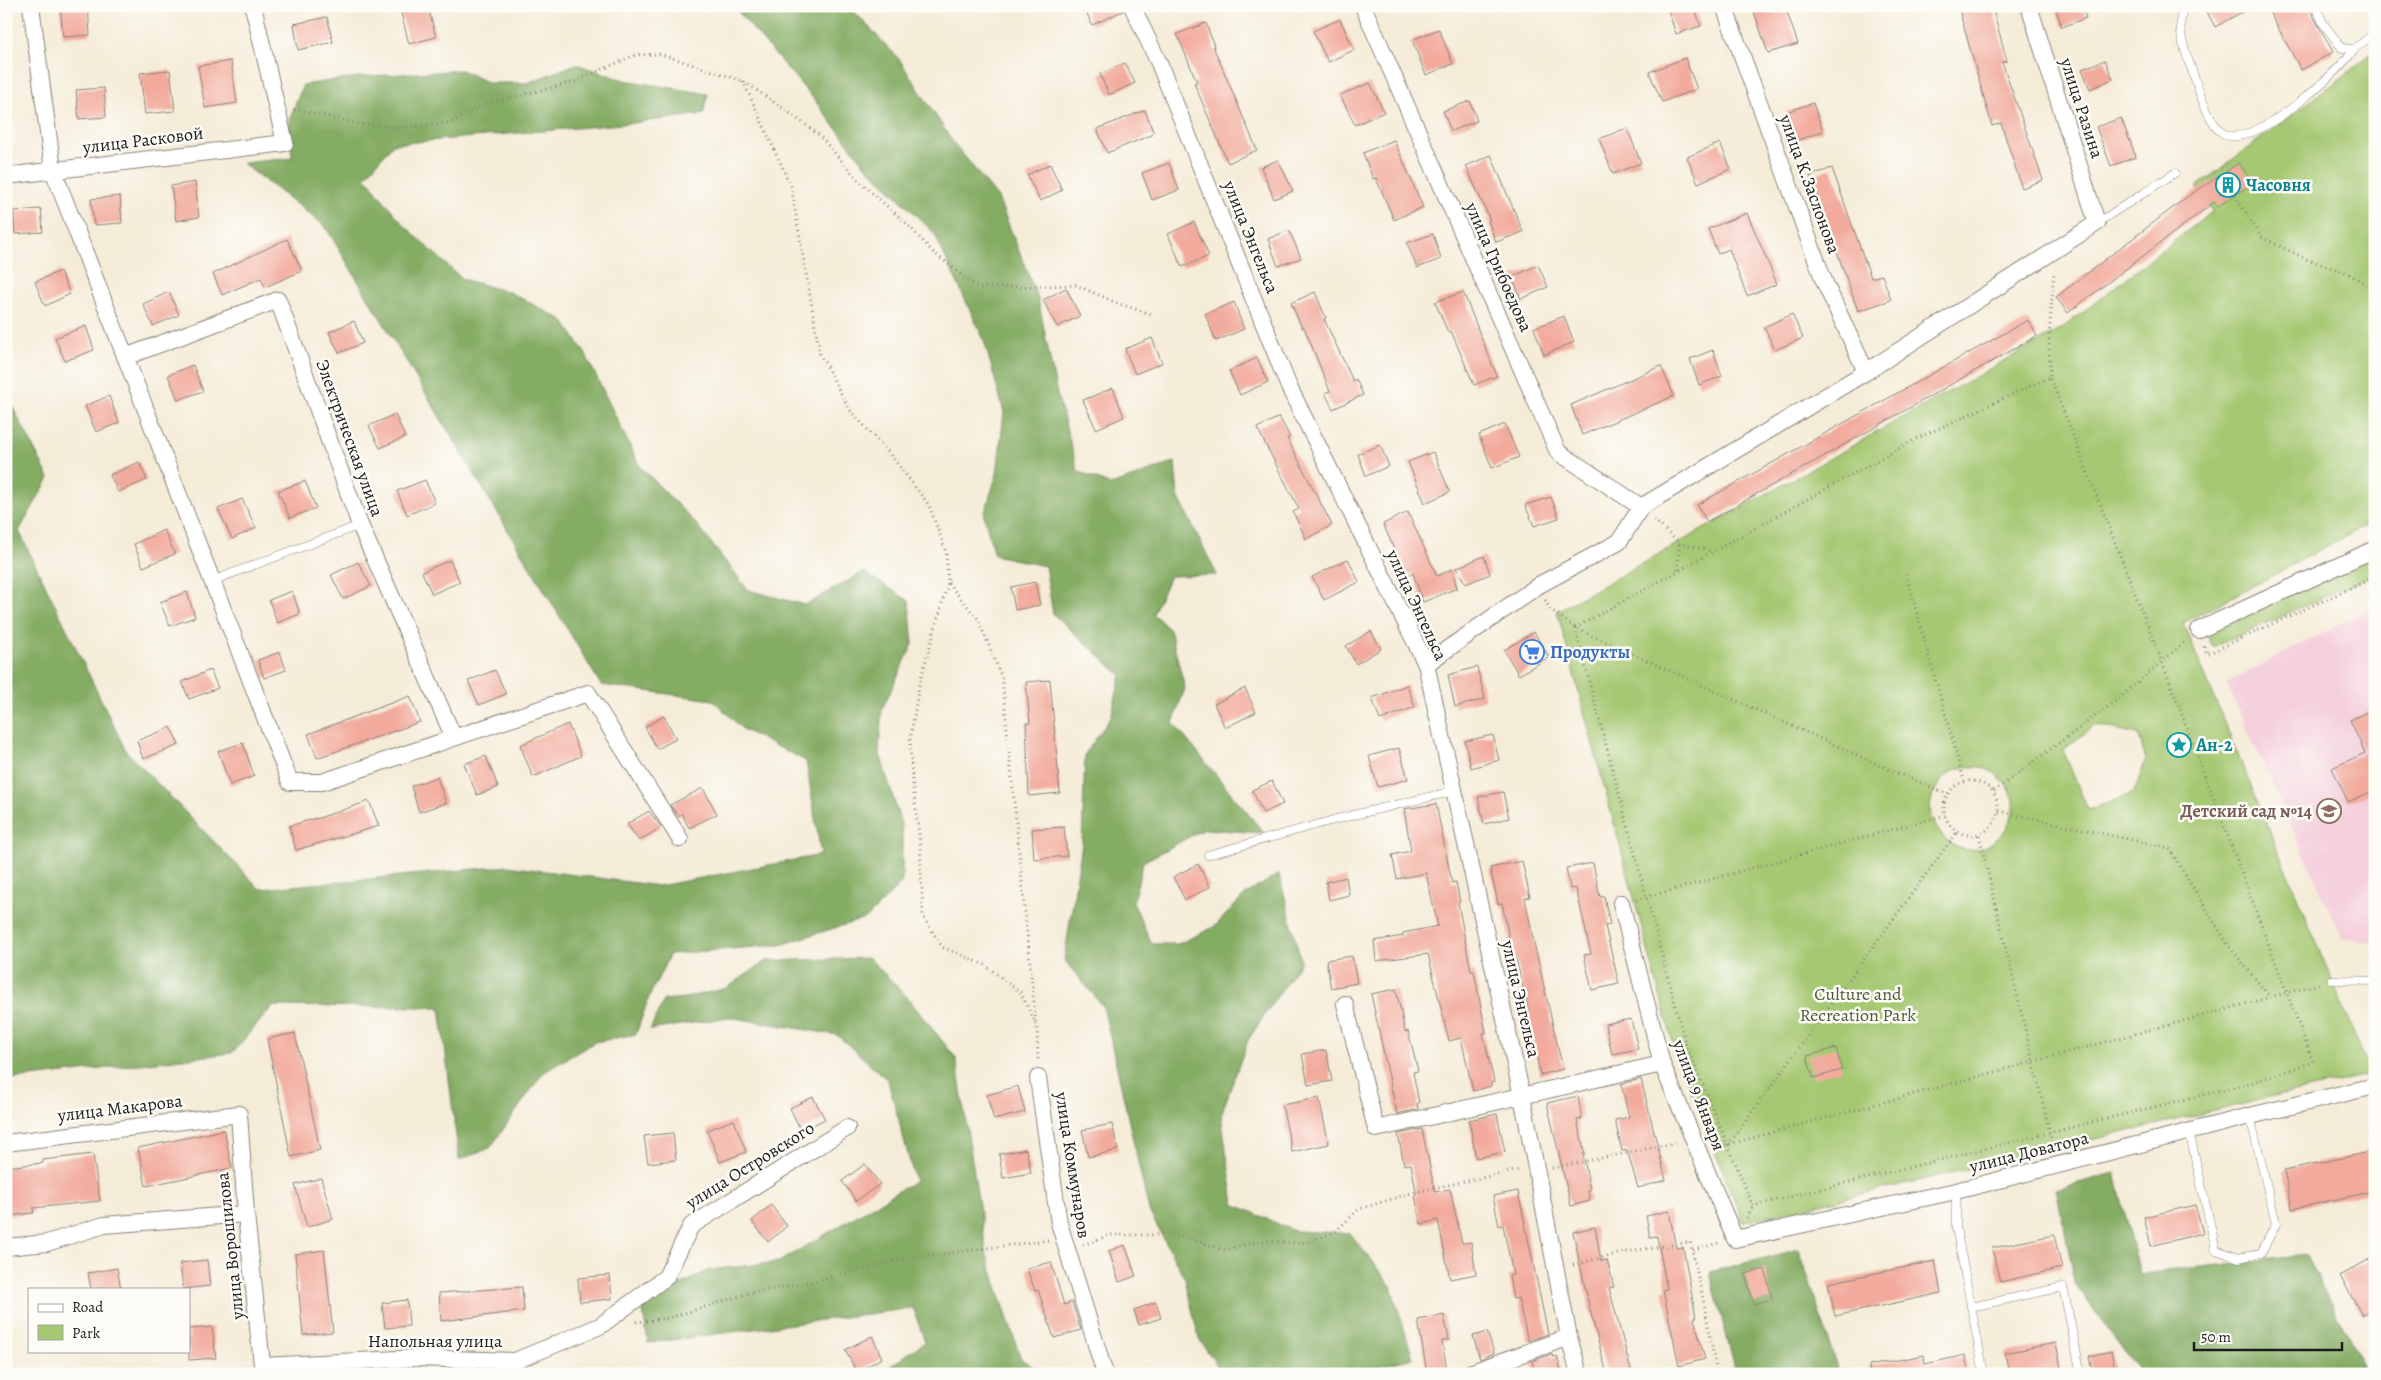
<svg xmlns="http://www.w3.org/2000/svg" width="2381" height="1380" font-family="Alegreya,serif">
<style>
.built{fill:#f4cfdc}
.green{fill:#a5c872;stroke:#607247;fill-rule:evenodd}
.forest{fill:#84ac64;stroke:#506440}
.building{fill:#f2aa9c}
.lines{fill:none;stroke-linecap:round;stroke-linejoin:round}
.service-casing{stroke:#88847a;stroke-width:9}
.minor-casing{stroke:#88847a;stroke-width:18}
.path{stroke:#88847a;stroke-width:3;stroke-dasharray:1 4;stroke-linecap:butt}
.service{stroke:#fff;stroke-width:8}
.minor{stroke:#fff;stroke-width:16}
.labels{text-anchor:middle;stroke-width:5;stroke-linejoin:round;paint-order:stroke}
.street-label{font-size:18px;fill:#1c1c1c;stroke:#fdfcf7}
.culture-label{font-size:18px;font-weight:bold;fill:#0d838f;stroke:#fdfcf7;text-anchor:start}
.shop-label{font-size:18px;font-weight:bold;fill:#366cbe;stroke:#fdfcf7;text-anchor:start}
.education-label{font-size:18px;font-weight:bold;fill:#785e54;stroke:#fdfcf7;text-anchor:end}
.park-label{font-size:18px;fill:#4c583a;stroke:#fdfcf7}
</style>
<rect width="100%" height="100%" fill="#fdfcf7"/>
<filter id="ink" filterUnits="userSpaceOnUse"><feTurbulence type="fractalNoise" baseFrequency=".02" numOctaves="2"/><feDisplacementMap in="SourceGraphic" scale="10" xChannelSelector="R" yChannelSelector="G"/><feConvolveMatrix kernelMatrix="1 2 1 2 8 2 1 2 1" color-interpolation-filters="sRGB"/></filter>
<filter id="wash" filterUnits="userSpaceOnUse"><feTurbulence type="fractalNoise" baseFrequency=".0096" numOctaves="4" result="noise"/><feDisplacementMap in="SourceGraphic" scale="20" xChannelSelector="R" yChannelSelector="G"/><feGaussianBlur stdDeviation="1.12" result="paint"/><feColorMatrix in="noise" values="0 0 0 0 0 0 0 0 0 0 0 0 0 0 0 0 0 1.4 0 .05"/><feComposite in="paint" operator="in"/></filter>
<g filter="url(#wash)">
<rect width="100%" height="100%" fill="#f5ecd8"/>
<path class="built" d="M2375 606V943L2342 938 2226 683Z"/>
<path class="green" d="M2375 50V521L2183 623 2371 1074 1743 1222 1674 1047 1557 611 2061 329 2213 211 2196 187 2341 78ZM2095 725 2138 734 2146 759 2134 793 2088 810 2063 750ZM1980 767C1985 769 1993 771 1997 775 2048 813 1966 894 1932 819 1924 800 1942 772 1961 768 1967 766 1974 767 1980 767Z
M2375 555V574L2213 647 2206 632Z"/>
<path class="forest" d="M733 6H849L899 59 953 142 998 198 1038 299 1057 394 1078 471 1111 485 1175 462 1178 496 1217 575 1170 576 1153 614 1170 630 1185 688 1173 723 1264 833 1204 829 1143 862 1133 902 1152 944H1178L1214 927 1246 894 1279 874 1301 961 1248 1040 1221 1115 1234 1204 1294 1231 1350 1233 1391 1286 1413 1358 1346 1374H1223L1199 1339 1185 1279 1149 1211 1103 1006 1064 960 1082 844 1085 754 1111 717 1121 675 1053 614 1045 566 994 555 984 515 997 474 1004 412 984 340 934 233 865 165 812 97Z
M576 64 624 80 708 94 703 114 633 123 393 144 365 177 403 224 462 279 509 292 563 320 585 353 639 465 697 525 748 590 805 605 864 572 909 601 913 644 882 709 879 751 902 827V882L867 918 780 945 670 954 649 997 636 1034 595 1042 543 1073 490 1148 459 1160 440 1007 273 1006 232 1053 6 1080V394L49 478 19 531 126 751 260 889 507 866 659 886 821 855 806 761 742 729 713 700 601 685 325 226 242 163 292 158 289 120 303 85 358 77 461 70 489 83H527Z
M869 958 907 997 956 1058 987 1256 1021 1359 1044 1374H879L925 1342 913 1308 648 1343 642 1305 709 1270 779 1262 915 1181 888 1080 837 1035 729 1017 650 1030 664 1000 685 998 727 988 766 961Z
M2115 1173 2140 1274 2307 1255 2367 1374H2142L2076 1286 2056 1189Z
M1799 1249 1839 1374H1747L1735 1369 1710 1272Z"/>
<g id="blocks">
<path class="building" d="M60 6H88L90 35 63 37Z
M1084 6H1122L1123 11 1092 25Z
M1680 6H1694L1701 26 1676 34 1668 10Z
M1752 6H1785L1798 44 1768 53Z
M1958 6H1992L2007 61 2002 62 2043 180 2022 188 2001 123 1992 126Z
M2055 6H2082L2086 18 2062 27Z
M2204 6H2253L2215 27Z
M2266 6H2308L2333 52 2301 70Z
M428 7 436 37 409 44 401 13Z
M327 17 333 42 298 50 294 24Z
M1340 19 1354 50 1328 62 1313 31Z
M1206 23 1214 46H1213L1257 150 1228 163 1194 83 1197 82 1177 34Z
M1439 29 1453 64 1426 75 1412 40Z
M1685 58 1697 89 1662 102 1649 72Z
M2105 60 2113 79 2090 89 2082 69Z
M231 61 237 103 205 108 198 66Z
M1125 63 1135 83 1109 95 1100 74Z
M170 70 175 111 145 114 140 73Z
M1370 83 1384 112 1355 125 1340 95Z
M104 88 106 117 79 119 76 90Z
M1470 101 1477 121 1451 131 1443 111Z
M1813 103 1823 131 1795 141 1786 112Z
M1145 110 1154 134 1107 153 1097 129Z
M2121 118 2136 157 2111 166 2096 127Z
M1627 128 1641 163 1613 174 1599 139Z
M1394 140 1423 207 1394 220 1376 178 1373 179 1363 153Z
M1720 143 1731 169 1698 183 1687 157Z
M1491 155 1523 232 1496 242 1488 221 1490 220 1466 166Z
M1278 160 1293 191 1274 199 1261 167Z
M1169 163 1179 190 1152 200 1142 173Z
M2239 163 2253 183 2217 207 2214 202 2068 313 2056 297 2187 197Z
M1050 164 1062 190 1040 201 1027 175Z
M1832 168 1871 278 1882 275 1891 300 1858 311 1810 176Z
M195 182 199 217 176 221 171 186Z
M120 196 122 223 94 225 91 199Z
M41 209 43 232 15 234 13 211Z
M1747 213 1777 284 1747 296 1729 249 1718 254 1708 229Z
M1194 222 1209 256 1182 267 1168 234Z
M1289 230 1301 258 1278 266 1268 239Z
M1433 234 1441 259 1417 268 1407 243Z
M287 239 302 271 265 287 261 278 222 295 213 274Z
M1538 265 1548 287 1521 299 1512 277Z
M60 271 70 294 45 306 35 282Z
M1066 288 1080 316 1057 327 1043 300Z
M169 292 179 315 153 326 143 304Z
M1315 292 1326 318 1324 319 1353 381 1356 379 1363 395 1333 409 1325 393 1330 391 1304 327 1302 328 1291 303Z
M1463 292 1497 376 1474 385 1451 331 1448 332 1435 302Z
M1234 302 1244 329 1216 341 1205 314Z
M1792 314 1803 338 1775 350 1764 327Z
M1564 316 1574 342 1544 355 1534 328Z
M2028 320 2037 336 1707 522 1697 505Z
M354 321 363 343 339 353 329 332Z
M86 326 94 350 65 361 55 338Z
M1152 338 1162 363 1135 374 1125 349Z
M1713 350 1722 376 1699 385 1690 359Z
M1257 358 1268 382 1240 395 1229 371Z
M193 365 203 391 178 400 168 375Z
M1661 366 1674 396 1582 435 1571 405Z
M1113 388 1124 417 1096 429 1083 400Z
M109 396 119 423 96 432 85 406Z
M395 414 405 437 380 448 369 426Z
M1279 417 1290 437 1287 438 1332 525 1306 539 1293 512 1299 509 1257 428Z
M1505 424 1519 457 1492 468 1479 435Z
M1380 445 1389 466 1366 476 1358 454Z
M1433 452 1450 492 1425 503 1408 462Z
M139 462 147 480 118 492 110 475Z
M425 480 435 503 407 515 397 491Z
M305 481 316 508 290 518 278 491Z
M1551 497 1559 518 1534 526 1525 505Z
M242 499 256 528 232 539 218 509Z
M1408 512 1437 576 1452 569 1457 588 1423 602 1413 573 1406 576 1383 524Z
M164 530 175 554 143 567 134 544Z
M1484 556 1490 574 1466 584 1456 568Z
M1348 559 1359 582 1324 600 1312 577Z
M450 560 460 582 432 594 422 572Z
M358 562 371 586 343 599 331 575Z
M1035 582 1040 605 1015 610 1011 587Z
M292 591 300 614 277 623 269 600Z
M187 592 195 617 170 626 160 602Z
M1371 631 1381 649 1356 664 1346 646Z
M1534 632 1549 657 1519 675 1504 650Z
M280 652 286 670 264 678 258 660Z
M1477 667 1485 699 1455 707 1448 675Z
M210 670 218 688 189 699 182 682Z
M495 670 506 694 479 705 468 681Z
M1050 680 1060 793 1029 796 1026 723H1030L1026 682Z
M1407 685 1415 707 1380 720 1372 698Z
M1245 688 1256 712 1225 728 1214 704Z
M410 696 420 722 317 758 308 734Z
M2375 708V790L2348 802 2332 768 2365 753 2350 720Z
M664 716 676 739 657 749 645 727Z
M568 724 581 756 533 777 520 745Z
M171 727 179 745 143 759 137 741Z
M1493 735 1499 760 1471 768 1465 741Z
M243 743 254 776 230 785 218 751Z
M1399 748 1408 779 1378 787 1369 756Z
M486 756 498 787 477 795 464 764Z
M437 777 446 803 419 812 411 786Z
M1272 781 1283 804 1263 813 1252 790Z
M703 788 717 814 689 828 682 814 678 816 670 805Z
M1503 792 1509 818 1484 824 1478 797Z
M369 801 379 826 296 850 289 826 316 818V819Z
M1436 804 1452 883 1456 882 1460 902 1458 903 1471 971H1474L1486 1033H1483L1494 1082 1491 1083V1086L1473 1091 1461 1038 1449 1041 1428 954 1376 961 1374 941 1403 936V933L1438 926 1426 873 1397 879 1392 855 1411 851 1404 809Z
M649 811 661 827 639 841 627 824Z
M1064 827 1067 856 1034 859 1032 829Z
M1522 861 1530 897 1525 898 1534 943 1563 1069 1540 1075 1526 1000 1513 947H1511L1502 903 1498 904 1490 868Z
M1593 863 1600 897 1604 896 1610 925 1605 926 1619 984 1592 990 1584 955 1591 954 1576 888 1570 889 1566 868Z
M1198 864 1210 887 1185 900 1173 877Z
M1346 877 1349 895 1329 900 1326 882Z
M1352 956 1357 983 1331 988 1326 960Z
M1396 989 1405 1032 1408 1031 1418 1071 1413 1072 1419 1103H1417L1418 1109 1397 1114 1371 994Z
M1631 1019 1638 1049 1612 1054 1605 1024Z
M295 1033 320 1150 291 1157 267 1039Z
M1836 1048 1842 1070 1813 1078 1807 1056Z
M1326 1050 1332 1081 1308 1085 1302 1054Z
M1641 1079 1666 1180 1638 1188 1627 1150 1622 1151 1615 1120 1629 1117 1621 1084Z
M1018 1086 1025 1112 994 1120 987 1095Z
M1578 1096 1582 1119 1577 1120 1585 1154H1583L1590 1190 1588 1191 1590 1201 1571 1206 1547 1103Z
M813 1097 825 1119 801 1131 790 1108Z
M1319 1098 1329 1144 1292 1152 1282 1105Z
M1497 1114 1505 1152 1476 1158 1469 1120Z
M734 1120 746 1152 720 1162 707 1130Z
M1112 1124 1118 1150 1088 1157 1082 1130Z
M1422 1129 1435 1192 1450 1189 1462 1243 1471 1242 1476 1274 1450 1279 1438 1220 1421 1224 1415 1196H1417L1411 1164 1404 1165 1398 1134Z
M224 1130 232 1168 146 1186 138 1148Z
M673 1133 676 1160 648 1163 644 1136Z
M1026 1149 1031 1173 1003 1178 999 1154Z
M2375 1151V1191L2292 1209 2284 1170Z
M93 1154 100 1201 33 1208 34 1213 6 1216V1167L43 1163V1160Z
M865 1164 880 1184 856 1201 842 1181Z
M321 1178 333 1219 307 1227 295 1185Z
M1518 1191 1548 1334 1528 1341 1518 1298 1513 1299 1509 1276 1513 1275 1503 1225 1499 1226 1493 1196Z
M771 1205 787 1226 768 1242 752 1221Z
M2195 1205 2203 1233 2151 1246 2144 1217Z
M1669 1211 1676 1248 1683 1247 1696 1318H1694L1705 1359 1679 1366 1663 1290 1667 1289 1657 1236 1650 1237 1646 1216Z
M1595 1227 1601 1261 1607 1260 1614 1287 1609 1288 1632 1374H1607L1590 1310 1573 1232Z
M2054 1235 2062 1268 2000 1282 1992 1248Z
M1125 1245 1136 1276 1119 1282 1109 1251Z
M324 1250 333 1332 303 1335 295 1254Z
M2375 1256V1308L2362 1315 2340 1276Z
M207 1260 210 1286 183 1289 180 1263Z
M1935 1261 1941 1293 1835 1316 1828 1283Z
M1051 1262 1064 1305 1072 1302 1081 1330 1054 1338 1038 1290 1035 1291 1027 1269Z
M117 1268 121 1289H91L88 1273Z
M1765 1269 1772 1299 1754 1304 1745 1274Z
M610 1275 612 1299 580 1302 578 1278Z
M522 1287 524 1311 441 1321 439 1293Z
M407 1300 409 1326 385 1328 382 1303Z
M1156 1302 1161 1318 1139 1325 1134 1310Z
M1444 1315 1449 1340 1442 1341 1447 1370 1427 1374 1418 1320Z
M212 1327 216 1358 189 1360V1329Z
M1487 1332 1494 1353 1480 1359 1473 1336Z
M872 1336 882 1358 857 1372 845 1350Z
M2056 1343 2062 1374H2009L2005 1353Z
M2111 1351 2116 1374H2093L2089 1356Z
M1552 1354V1357L1557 1356 1562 1374H1535L1532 1361Z
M1924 1355 1925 1364 1965 1355 1969 1374H1870L1869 1366Z"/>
</g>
</g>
<g filter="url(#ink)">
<use href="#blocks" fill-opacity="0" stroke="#88847a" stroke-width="1"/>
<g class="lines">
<defs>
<path id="service" d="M2184 6C2175 29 2185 51 2193 73 2198 89 2210 128 2226 135 2255 147 2339 73 2354 49
M2316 6 2323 23 2342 48 2354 49 2375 33
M2097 223 2175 173
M212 581 360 525
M1208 855 1337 819 1454 791
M2332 980 2375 981
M2189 1131 2216 1250 2239 1258 2261 1253 2276 1224 2250 1116
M1956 1191V1227L1984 1374
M1971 1307 2063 1287 2081 1374"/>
<path id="minor" d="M31 6 53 170 290 782H322L588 693 680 839
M1132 6 1159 63 1289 387 1426 664 1522 1096 1569 1337 1579 1374
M1363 6 1558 452 1641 507
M1724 6 1824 281 1866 372
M6 176 285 143 253 6
M125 357 278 300 360 525 454 738
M2199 630 2375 549
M1426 664 1539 585 1619 542 1641 507 1866 372 2097 223 2029 6
M1621 903 1662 1064 1735 1239 1956 1191 2250 1116 2375 1086
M1345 1004 1376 1129 1662 1064
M1038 1078 1059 1223 1105 1374
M6 1143 239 1114 246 1214 263 1374
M6 1247 47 1243 104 1225 246 1214
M263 1366 418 1358 515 1361 600 1326 666 1277 691 1226 847 1128
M1467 1374 1569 1337"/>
</defs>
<use href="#service" class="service-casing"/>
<use href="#minor" class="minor-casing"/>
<path class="path" d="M743 81 791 186 820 354 849 409 889 453 929 505 946 552 948 583 919 685 910 741 912 779 920 842 923 916 942 947 985 965 1021 993 1037 1027 1038 1062
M294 109 361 124 402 128 452 122 486 104 574 82 635 55 660 54 743 81 787 111 819 135 860 182 907 224 933 252 978 288 1076 285 1117 303 1154 315
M2235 195 2261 237 2306 259 2348 273 2375 290
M1654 520 1679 543 1678 571
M1679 543 1712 551
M1906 574 1964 781
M948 583 978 619 1002 678 1036 1024
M1545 600 1549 608 1575 628 1888 769 1947 794
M1575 628 1685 1042 1753 1206 2251 1083 2313 1062 2162 662 2050 377 2049 336 2054 271
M1575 628 1916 439 2050 377
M2204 646 2207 654 2375 577
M1944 808a27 27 0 1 1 54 0a27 27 0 1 1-54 0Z
M1994 791 2117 700 2186 641
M1999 811 2169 848 2228 945 2270 997
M1979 835 2054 1150
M1636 900 1945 815
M1728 1145 1957 832
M1715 1148 2319 984
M1552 1168 1676 1143
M1747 1218 1753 1206
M1083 1245 1110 1235H1178L1225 1250 1262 1241 1306 1243 1335 1232 1359 1209 1415 1192 1519 1170
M1693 1250 1719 1243
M1573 1265 1621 1253 1690 1242 1704 1303 1717 1374
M636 1322 669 1318 746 1294 802 1284 903 1259 1048 1240"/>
<use href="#service" class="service"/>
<use href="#minor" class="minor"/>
</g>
</g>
<defs>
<symbol id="building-ring" viewBox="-11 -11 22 22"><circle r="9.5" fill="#fdfcf7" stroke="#0f9aa8" stroke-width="1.5"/><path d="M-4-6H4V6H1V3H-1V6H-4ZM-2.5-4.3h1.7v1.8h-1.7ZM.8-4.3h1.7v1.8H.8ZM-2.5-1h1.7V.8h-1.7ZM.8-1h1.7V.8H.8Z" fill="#0f9aa8"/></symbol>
<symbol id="supermarket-ring" viewBox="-11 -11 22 22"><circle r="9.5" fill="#fdfcf7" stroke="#3f7fe0" stroke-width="1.5"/><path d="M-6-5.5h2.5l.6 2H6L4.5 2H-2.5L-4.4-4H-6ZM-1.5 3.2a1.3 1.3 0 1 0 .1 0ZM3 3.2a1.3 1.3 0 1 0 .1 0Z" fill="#3f7fe0"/></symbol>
<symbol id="sight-ring" viewBox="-11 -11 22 22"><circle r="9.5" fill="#fdfcf7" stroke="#0f9aa8" stroke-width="1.5"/><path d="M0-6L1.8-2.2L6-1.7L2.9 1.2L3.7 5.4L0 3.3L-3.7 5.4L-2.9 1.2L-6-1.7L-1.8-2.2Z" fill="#0f9aa8"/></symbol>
<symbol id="school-ring" viewBox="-11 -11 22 22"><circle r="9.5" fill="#fdfcf7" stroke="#8d6e63" stroke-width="1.5"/><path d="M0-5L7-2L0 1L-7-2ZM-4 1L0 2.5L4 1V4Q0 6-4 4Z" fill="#8d6e63"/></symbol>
</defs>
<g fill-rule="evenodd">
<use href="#building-ring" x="2214" y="171" width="28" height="28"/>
<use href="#supermarket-ring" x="1518" y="638" width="28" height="28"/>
<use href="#sight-ring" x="2165" y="731" width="28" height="28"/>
<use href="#school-ring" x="2315" y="797" width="28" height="28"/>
</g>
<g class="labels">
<g class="street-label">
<text transform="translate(2082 108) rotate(72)" y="6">улица Разина</text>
<text transform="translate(143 140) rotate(-7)" y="6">улица Расковой</text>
<text transform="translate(1810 184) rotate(70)" y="6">улица К.Заслонова</text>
<text transform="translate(1251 237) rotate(68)" y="6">улица Энгельса</text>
<text transform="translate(1499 267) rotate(66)" y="6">улица Грибоедова</text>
<text transform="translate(350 438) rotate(70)" y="6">Электрическая улица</text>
<text transform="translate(1417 605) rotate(65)" y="6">улица Энгельса</text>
<text transform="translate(1521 999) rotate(77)" y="6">улица Энгельса</text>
<text transform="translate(1699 1095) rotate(69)" y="6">улица 9 Января</text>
<text transform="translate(120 1108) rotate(-7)" y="6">улица Макарова</text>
<text transform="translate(2029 1152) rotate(-14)" y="6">улица Доватора</text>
<text transform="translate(750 1165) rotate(-32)" y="6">улица Островского</text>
<text transform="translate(1073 1165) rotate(81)" y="6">улица Коммунаров</text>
<text transform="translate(230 1246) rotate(-96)" y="6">улица Ворошилова</text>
<text x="435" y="1347">Напольная улица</text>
</g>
<g class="culture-label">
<text x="2246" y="191">Часовня</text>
<text x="2196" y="751">Ан-2</text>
</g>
<g class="shop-label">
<text x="1550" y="658">Продукты</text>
</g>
<g class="education-label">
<text x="2312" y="817">Детский сад №14</text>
</g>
<g class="park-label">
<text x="1858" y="1000">Culture and<tspan x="1858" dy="21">Recreation Park</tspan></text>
</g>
</g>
<rect width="2381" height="1380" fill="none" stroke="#fdfcf7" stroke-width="25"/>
<rect x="28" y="1288" width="162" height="65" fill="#fdfcf7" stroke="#a3a29f"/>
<rect x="38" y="1304" width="25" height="8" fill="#ffffff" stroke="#a3a29f"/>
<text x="72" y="1312" font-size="15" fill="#1c1c1c">Road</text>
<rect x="38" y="1325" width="25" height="15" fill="#a5c872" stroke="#a3a29f"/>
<text x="72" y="1338" font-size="15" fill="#1c1c1c">Park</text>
<path d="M2194 1342v8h148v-8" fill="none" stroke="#1c1c1c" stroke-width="2.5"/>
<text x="2201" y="1342" font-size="15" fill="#1c1c1c" stroke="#fdfcf7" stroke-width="4" paint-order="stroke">50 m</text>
</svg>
